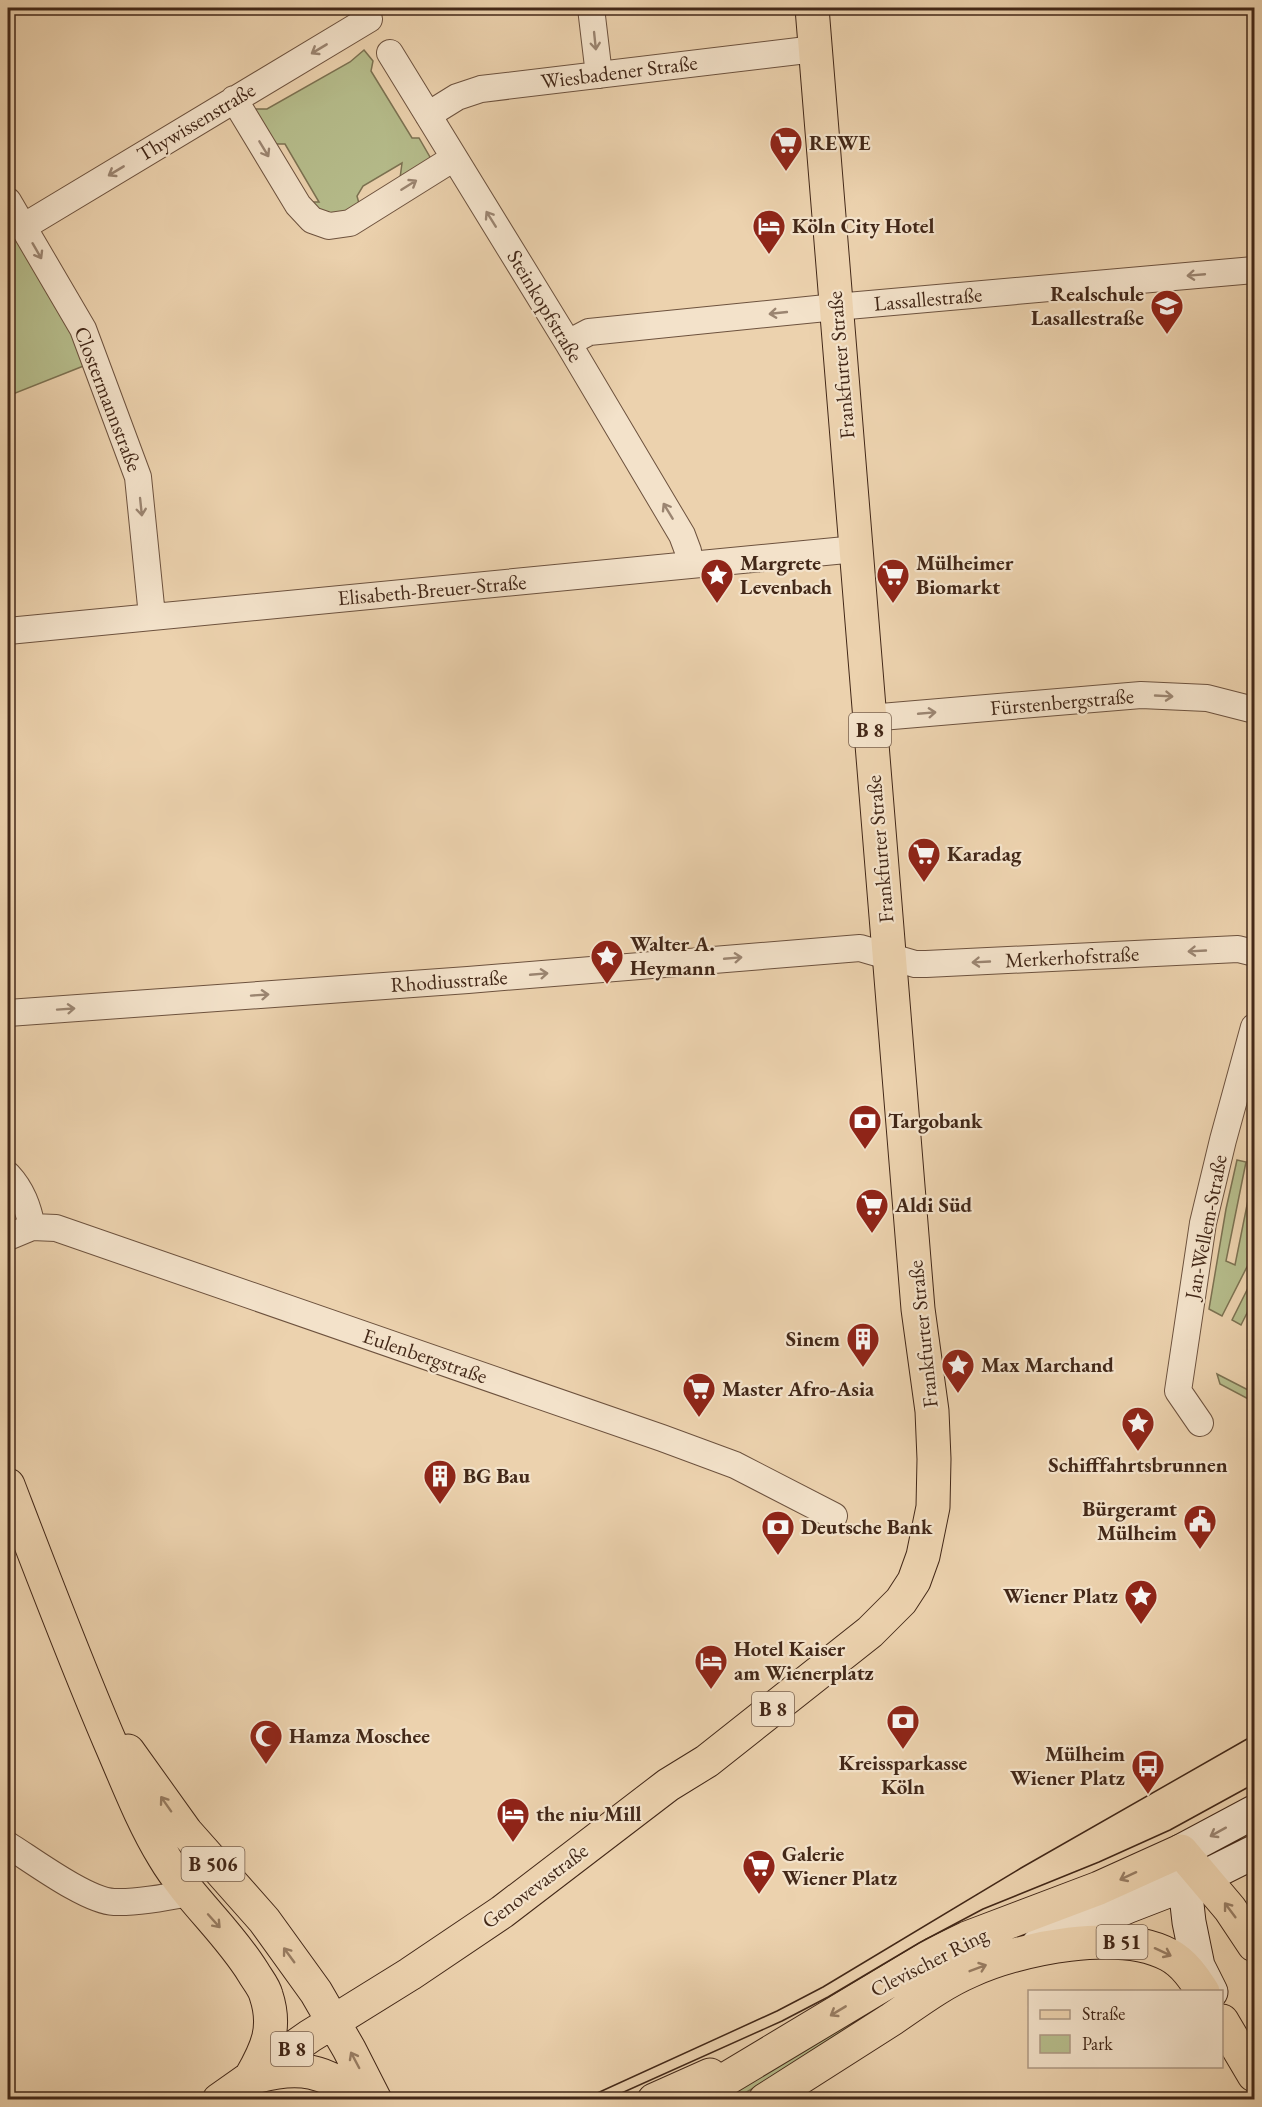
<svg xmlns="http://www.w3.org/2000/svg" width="1262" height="2107" font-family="'EB Garamond',serif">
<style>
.green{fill:#b6bd8c;stroke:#7c7252;stroke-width:1.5}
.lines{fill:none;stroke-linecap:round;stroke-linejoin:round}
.street-casing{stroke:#6d523e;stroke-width:28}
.secondary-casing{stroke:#432818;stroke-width:35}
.primary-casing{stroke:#432818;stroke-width:35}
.street{stroke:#f3e2ca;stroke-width:26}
.secondary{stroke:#f3e2ca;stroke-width:33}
.primary{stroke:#ecd2ae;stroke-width:33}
.tram{stroke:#432818;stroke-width:1.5}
.oneway{stroke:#9b8571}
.oneway2{stroke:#987d63}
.labels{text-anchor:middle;stroke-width:4.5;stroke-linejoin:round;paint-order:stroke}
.shield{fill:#f3e2ca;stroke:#78604d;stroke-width:1.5}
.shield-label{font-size:20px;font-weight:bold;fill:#432818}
.street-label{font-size:21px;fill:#432818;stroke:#f3e2ca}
.poi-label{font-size:21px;font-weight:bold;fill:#432818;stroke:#f3e2ca;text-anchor:start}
</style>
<rect width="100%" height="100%" fill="#ecd2ae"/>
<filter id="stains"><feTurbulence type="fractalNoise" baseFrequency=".00333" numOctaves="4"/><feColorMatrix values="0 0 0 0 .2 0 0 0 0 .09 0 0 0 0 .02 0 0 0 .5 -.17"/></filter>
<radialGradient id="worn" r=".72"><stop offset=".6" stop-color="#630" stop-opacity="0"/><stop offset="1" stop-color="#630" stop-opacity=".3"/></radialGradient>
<path class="green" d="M364 50 373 61 371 71 412 138H419L434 164 399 186 402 163 363 186 357 196 361 211 328 214 305 202H319L285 144H269L253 114 256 109H267L350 62Z
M8 226 69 324 86 365 8 396Z
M1237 1160 1246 1162 1226 1261 1235 1265 1249 1195 1254 1197V1253L1222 1316 1209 1309 1226 1209Z
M1254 1276V1299L1241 1325 1232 1320Z
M1217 1374 1254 1393V1402L1220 1384Z
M945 1960 905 1997 735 2099 711 2100Z"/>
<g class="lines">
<defs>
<path id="street" d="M591 8 599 75
M390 53 568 343 682 535 688 551 689 565
M234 99 298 205 312 220 329 226 350 223 454 158
M428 115 457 97 481 89 815 49
M8 201 83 329 138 477 152 616
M23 227 369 19 362 8
M568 343 589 332 836 307 1254 270
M8 631 856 549
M869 718 1141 695 1207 698 1254 710
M8 1013 468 980 860 948 915 964H926L1238 949 1254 953
M8 1175C22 1190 28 1207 32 1227
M8 1237 32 1227 56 1228 662 1438 735 1465 834 1516
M1200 1423 1178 1391 1203 1223 1223 1140 1254 1027
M8 1845C32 1860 87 1901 114 1902 138 1903 164 1898 188 1893"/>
<path id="secondary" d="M1038 1945 1129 1906 1204 1877 1254 1852
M1211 1992 1198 1966 1189 1922 1181 1851 1254 1812"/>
<path id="primary" d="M8 1485C41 1571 74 1658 110 1742 127 1781 142 1821 164 1857 189 1899 227 1930 253 1972 257 1979 264 1987 266 1995 277 2028 267 2049 251 2077
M128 1751 186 1832 264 1920 316 1992 349 2049 375 2100
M1222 2021 1254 2075
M258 2076C296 2066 329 2068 356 2100
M219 2100 310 2036 410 1974 502 1912 668 1785 707 1761 870 1632 901 1601 914 1581 923 1556 933 1507 934 1459 932 1411 918 1309 812 8
M654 2100 710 2075
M691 2100 934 1954 967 1938 1099 1888 1181 1851 1230 1909 1254 1945
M765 2100C808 2073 850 2046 892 2019 917 2002 942 1983 970 1971 1019 1948 1120 1928 1169 1955 1184 1963 1194 1978 1203 1992"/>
</defs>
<use href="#street" class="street-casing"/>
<use href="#secondary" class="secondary-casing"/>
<use href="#primary" class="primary-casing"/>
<use href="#street" class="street"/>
<use href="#secondary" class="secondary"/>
<use href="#primary" class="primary"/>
<path class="tram" d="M582 2100 777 2011 823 1987 1021 1868 1254 1735
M606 2100 782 2021 828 1997 919 1943 983 1909 1099 1862 1170 1830 1254 1784"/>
</g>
<defs><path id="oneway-shaft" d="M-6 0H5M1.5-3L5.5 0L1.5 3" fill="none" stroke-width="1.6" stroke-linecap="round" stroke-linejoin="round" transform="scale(1.5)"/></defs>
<g class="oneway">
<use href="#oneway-shaft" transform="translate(595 41) rotate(84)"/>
<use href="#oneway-shaft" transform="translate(319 49) rotate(149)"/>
<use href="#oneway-shaft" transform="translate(264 149) rotate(59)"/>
<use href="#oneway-shaft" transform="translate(116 171) rotate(149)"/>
<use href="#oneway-shaft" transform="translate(409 185) rotate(-32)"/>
<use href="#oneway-shaft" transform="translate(491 219) rotate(-122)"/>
<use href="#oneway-shaft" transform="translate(37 251) rotate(60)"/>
<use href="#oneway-shaft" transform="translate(1196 275) rotate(175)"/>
<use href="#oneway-shaft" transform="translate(778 313) rotate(174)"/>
<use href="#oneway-shaft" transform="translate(141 507) rotate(84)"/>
<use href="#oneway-shaft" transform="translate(668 511) rotate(-121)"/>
<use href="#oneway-shaft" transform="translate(1164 696) rotate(3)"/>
<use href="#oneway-shaft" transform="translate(927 713) rotate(-5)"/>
<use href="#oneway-shaft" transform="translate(1197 951) rotate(177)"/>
<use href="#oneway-shaft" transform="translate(733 958) rotate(-5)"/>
<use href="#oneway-shaft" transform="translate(981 962) rotate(177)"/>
<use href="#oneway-shaft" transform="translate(539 974) rotate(-5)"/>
<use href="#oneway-shaft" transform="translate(260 995) rotate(-4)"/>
<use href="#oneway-shaft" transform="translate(66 1009) rotate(-4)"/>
<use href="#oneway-shaft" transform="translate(1218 1832) rotate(151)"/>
</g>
<g class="oneway2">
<use href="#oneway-shaft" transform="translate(166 1804) rotate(-125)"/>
<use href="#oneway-shaft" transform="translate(1128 1876) rotate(155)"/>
<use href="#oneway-shaft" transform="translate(1230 1910) rotate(-127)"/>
<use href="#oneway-shaft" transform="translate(214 1921) rotate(48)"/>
<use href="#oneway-shaft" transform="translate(1163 1952) rotate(25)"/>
<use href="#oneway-shaft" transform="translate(289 1955) rotate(-126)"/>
<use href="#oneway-shaft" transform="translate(978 1968) rotate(-21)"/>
<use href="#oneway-shaft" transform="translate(838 2011) rotate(149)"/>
<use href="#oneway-shaft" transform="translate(355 2060) rotate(-118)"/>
</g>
<defs>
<symbol id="supermarket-pin" viewBox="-11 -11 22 30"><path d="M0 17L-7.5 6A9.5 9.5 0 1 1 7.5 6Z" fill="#8f2418" stroke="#f3e2ca"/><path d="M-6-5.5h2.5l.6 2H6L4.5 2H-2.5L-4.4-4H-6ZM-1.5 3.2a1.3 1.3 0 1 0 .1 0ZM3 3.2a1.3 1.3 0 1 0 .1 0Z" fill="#fff"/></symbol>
<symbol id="hotel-pin" viewBox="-11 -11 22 30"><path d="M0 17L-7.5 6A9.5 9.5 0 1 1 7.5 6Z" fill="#8f2418" stroke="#f3e2ca"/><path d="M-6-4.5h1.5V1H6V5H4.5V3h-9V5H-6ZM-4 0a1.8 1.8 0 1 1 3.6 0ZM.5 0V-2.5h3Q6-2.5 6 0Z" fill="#fff"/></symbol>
<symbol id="school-pin" viewBox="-11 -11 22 30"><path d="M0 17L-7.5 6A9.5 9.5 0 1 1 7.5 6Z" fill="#8f2418" stroke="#f3e2ca"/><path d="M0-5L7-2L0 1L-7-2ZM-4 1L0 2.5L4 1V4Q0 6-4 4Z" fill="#fff"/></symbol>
<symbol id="sight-pin" viewBox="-11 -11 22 30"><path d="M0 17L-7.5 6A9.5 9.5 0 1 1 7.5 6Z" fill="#8f2418" stroke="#f3e2ca"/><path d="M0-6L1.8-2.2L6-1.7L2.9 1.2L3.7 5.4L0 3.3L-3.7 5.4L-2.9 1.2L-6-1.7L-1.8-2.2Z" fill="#fff"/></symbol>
<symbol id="bank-pin" viewBox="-11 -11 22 30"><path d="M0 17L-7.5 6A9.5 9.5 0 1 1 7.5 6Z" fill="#8f2418" stroke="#f3e2ca"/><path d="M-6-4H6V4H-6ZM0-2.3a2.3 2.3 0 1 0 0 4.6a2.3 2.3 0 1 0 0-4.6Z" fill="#fff"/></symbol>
<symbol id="building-pin" viewBox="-11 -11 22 30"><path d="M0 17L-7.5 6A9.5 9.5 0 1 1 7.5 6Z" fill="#8f2418" stroke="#f3e2ca"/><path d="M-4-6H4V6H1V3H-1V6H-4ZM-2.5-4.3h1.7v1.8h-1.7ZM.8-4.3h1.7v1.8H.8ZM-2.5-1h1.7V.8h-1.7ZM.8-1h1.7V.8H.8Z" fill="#fff"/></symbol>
<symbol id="civic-pin" viewBox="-11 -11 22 30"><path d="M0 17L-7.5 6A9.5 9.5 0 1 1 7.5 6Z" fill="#8f2418" stroke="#f3e2ca"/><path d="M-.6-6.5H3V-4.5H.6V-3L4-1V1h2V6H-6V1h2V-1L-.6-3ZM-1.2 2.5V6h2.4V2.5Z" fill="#fff"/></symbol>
<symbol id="mosque-pin" viewBox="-11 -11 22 30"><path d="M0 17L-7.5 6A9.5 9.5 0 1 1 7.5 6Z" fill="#8f2418" stroke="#f3e2ca"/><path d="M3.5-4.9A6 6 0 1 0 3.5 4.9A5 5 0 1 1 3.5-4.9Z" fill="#fff"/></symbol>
<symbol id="bus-pin" viewBox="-11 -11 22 30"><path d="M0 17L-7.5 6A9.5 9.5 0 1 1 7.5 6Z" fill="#8f2418" stroke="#f3e2ca"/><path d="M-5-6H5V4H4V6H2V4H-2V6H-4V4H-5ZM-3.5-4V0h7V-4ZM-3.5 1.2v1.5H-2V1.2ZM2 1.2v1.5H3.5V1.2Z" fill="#fff"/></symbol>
</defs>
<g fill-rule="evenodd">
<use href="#supermarket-pin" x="767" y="124" width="38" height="52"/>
<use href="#hotel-pin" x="750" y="207" width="38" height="52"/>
<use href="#school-pin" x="1148" y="287" width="38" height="52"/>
<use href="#sight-pin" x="698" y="556" width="38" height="52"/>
<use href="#supermarket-pin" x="874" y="556" width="38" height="52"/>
<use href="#supermarket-pin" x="905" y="835" width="38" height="52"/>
<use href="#sight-pin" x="588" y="937" width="38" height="52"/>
<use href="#bank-pin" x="846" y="1102" width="38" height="52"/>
<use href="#supermarket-pin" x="853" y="1186" width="38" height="52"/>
<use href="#building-pin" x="844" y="1320" width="38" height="52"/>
<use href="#sight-pin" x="939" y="1346" width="38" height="52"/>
<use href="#supermarket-pin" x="680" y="1370" width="38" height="52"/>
<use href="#sight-pin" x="1119" y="1404" width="38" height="52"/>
<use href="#building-pin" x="421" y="1457" width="38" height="52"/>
<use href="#civic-pin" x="1181" y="1502" width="38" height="52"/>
<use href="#bank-pin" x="759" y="1508" width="38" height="52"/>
<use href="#sight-pin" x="1122" y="1577" width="38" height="52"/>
<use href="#hotel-pin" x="692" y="1642" width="38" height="52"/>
<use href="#bank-pin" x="884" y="1702" width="38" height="52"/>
<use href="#mosque-pin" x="247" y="1717" width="38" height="52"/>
<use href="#bus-pin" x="1129" y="1747" width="38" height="52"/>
<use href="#hotel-pin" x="494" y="1795" width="38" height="52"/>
<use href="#supermarket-pin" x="740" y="1847" width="38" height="52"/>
</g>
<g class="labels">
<g class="shield">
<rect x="849" y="713" width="42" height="34" rx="4.5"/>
<rect x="752" y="1692" width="42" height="34" rx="4.5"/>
<rect x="181.5" y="1847" width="63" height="34" rx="4.5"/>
<rect x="1096.5" y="1925" width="51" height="34" rx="4.5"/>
<rect x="271" y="2032" width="42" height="34" rx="4.5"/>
</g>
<g class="shield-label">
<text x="870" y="737">B 8</text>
<text x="773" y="1716">B 8</text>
<text x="213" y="1871">B 506</text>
<text x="1122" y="1949">B 51</text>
<text x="292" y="2056">B 8</text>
</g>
<g class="street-label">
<text transform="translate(619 72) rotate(-7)" y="7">Wiesbadener Straße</text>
<text transform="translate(196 122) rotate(-31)" y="7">Thywissenstraße</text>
<text transform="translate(928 299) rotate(-5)" y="7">Lassallestraße</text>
<text transform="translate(545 306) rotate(59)" y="7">Steinkopfstraße</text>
<text transform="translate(841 365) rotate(-95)" y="7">Frankfurter Straße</text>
<text transform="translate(108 399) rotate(69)" y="7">Clostermannstraße</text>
<text transform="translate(432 590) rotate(-5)" y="7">Elisabeth-Breuer-Straße</text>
<text transform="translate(1062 702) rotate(-5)" y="7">Fürstenbergstraße</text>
<text transform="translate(880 849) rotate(-95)" y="7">Frankfurter Straße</text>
<text transform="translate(1072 957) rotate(-3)" y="7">Merkerhofstraße</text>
<text transform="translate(449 981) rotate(-4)" y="7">Rhodiusstraße</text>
<text transform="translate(1206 1227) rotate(-79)" y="7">Jan-Wellem-Straße</text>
<text transform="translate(923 1334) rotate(-96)" y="7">Frankfurter Straße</text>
<text transform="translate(425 1356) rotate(19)" y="7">Eulenbergstraße</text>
<text transform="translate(535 1886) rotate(-37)" y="7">Genovevastraße</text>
<text transform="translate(929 1962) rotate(-27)" y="7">Clevischer Ring</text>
</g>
<g class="poi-label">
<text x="809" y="150">REWE</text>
<text x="792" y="233">Köln City Hotel</text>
<text x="1144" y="301" text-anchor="end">Realschule<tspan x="1144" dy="24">Lasallestraße</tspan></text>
<text x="740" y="570">Margrete<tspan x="740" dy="24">Levenbach</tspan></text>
<text x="916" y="570">Mülheimer<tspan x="916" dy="24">Biomarkt</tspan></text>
<text x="947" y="861">Karadag</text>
<text x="630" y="951">Walter A.<tspan x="630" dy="24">Heymann</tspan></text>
<text x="888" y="1128">Targobank</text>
<text x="895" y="1212">Aldi Süd</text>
<text x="840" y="1346" text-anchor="end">Sinem</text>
<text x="981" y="1372">Max Marchand</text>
<text x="722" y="1396">Master Afro-Asia</text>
<text x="1138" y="1472" text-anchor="middle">Schifffahrtsbrunnen</text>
<text x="463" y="1483">BG Bau</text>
<text x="1177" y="1516" text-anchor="end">Bürgeramt<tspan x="1177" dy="24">Mülheim</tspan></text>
<text x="801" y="1534">Deutsche Bank</text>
<text x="1118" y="1603" text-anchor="end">Wiener Platz</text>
<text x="734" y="1656">Hotel Kaiser<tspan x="734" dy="24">am Wienerplatz</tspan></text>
<text x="289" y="1743">Hamza Moschee</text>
<text x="1125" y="1761" text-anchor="end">Mülheim<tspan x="1125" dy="24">Wiener Platz</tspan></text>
<text x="903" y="1770" text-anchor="middle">Kreissparkasse<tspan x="903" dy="24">Köln</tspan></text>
<text x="536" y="1821">the niu Mill</text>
<text x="782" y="1861">Galerie<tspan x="782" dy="24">Wiener Platz</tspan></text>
</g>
</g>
<rect width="1262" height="2107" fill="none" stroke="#ecd2ae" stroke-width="30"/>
<rect x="9" y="9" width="1244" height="2089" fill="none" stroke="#432818" stroke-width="3"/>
<rect x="15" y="15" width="1232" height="2077" fill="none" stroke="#432818" stroke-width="1.5"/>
<rect x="1028" y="1990" width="195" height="78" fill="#f3e2ca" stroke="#ad9883" stroke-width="1.5"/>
<rect x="1040" y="2010" width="30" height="9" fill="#ecd2ae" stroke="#ad9883" stroke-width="1.5"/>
<text x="1082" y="2020" font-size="18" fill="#432818">Straße</text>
<rect x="1040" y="2035" width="30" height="18" fill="#b6bd8c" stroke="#ad9883" stroke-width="1.5"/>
<text x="1082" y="2050" font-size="18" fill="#432818">Park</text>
<rect width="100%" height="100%" filter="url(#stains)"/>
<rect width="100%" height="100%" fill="url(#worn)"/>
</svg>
